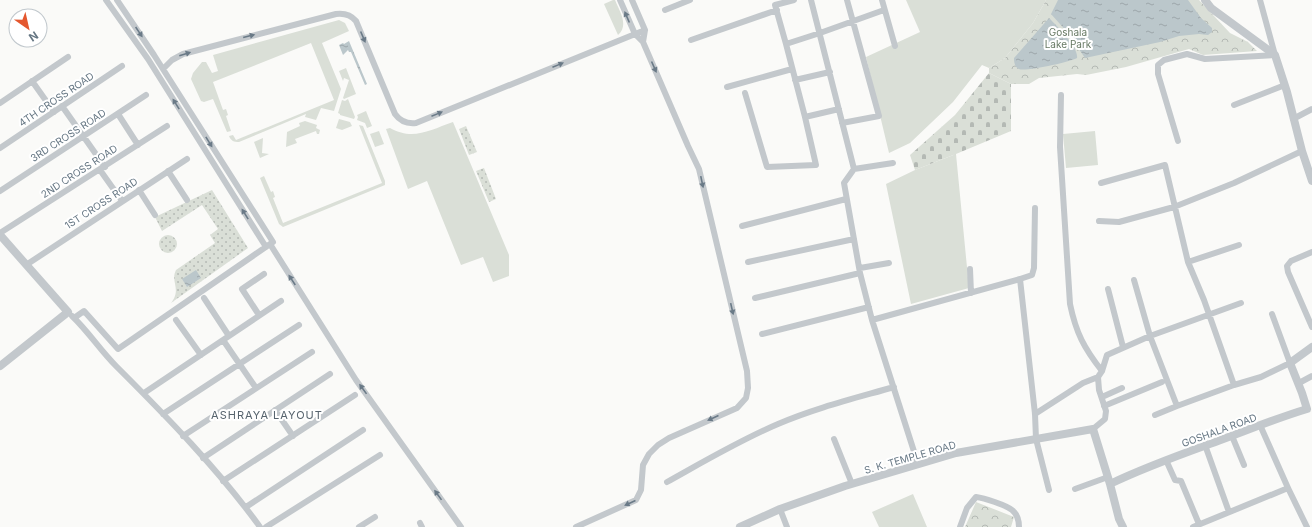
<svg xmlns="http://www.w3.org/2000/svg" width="1312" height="527" font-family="Inter,sans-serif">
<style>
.grass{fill:#dadfd7}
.cemetery{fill:url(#cemetery-stones)}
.park{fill:url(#park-crowns)}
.garden{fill:url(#garden-dots)}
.water{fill:url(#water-ripples)}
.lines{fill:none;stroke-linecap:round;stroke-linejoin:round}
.minor{stroke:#c3c8cc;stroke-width:6}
.tertiary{stroke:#c3c8cc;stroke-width:8}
.oneway{fill:#6a7a87}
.labels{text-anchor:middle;stroke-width:4;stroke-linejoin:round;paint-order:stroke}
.park-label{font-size:10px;fill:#687a64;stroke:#fff}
.street-label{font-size:10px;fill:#657683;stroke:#fff}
.neighbourhood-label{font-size:11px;letter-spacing:1px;fill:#57646e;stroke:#fff}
</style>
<defs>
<pattern id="cemetery-stones" width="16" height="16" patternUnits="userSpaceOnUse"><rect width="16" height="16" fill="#dadfd7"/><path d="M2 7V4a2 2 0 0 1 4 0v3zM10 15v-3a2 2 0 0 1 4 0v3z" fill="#b4b9b4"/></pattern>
<pattern id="park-crowns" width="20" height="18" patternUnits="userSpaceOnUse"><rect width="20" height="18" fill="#dadfd7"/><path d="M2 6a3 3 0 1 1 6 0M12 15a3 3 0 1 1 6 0" fill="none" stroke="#b4b9b4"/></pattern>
<pattern id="garden-dots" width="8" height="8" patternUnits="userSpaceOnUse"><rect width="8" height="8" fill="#dadfd7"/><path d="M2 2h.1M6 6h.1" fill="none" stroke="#b4b9b4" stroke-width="1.8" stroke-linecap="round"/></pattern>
<pattern id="water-ripples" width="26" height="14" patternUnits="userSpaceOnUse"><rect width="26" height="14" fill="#bbc7cb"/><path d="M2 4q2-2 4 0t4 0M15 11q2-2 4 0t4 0" fill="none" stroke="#9ca6aa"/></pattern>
</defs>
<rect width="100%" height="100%" fill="#fafaf8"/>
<path class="grass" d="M613 0H615C620 12 629 25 618 35L604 4Z
M906 0H1046L1033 23 1005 58 989 68 982 65 953 102 910 143 889 153 866 57 920 32Z
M339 20 345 23 349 31 322 43 341 89 334 111 321 108 316 120 305 117 306 114 239 142C234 142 231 141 229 136L233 135 236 140 334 100 311 43 213 82 223 110 226 109 228 115 226 116 231 131 227 132 213 99 204 102 201 101 191 79 193 73 202 62H206L212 73 218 71 213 55Z
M346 68 356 94 344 99 343 98 349 80 344 78 343 81 339 71Z
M348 99 355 117 354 119 340 115V114L338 113 342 100 345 101Z
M366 111 372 126 367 128 365 123 357 120 358 117 357 115Z
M339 119 350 122 352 126 342 130 336 128Z
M305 121 317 125 316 128 320 130 319 134H317L316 131 295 139 297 143 286 147 287 132 300 126 299 123Z
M453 122 509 255V276L493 282 483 257 461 265 427 181 408 189 386 129 390 128C413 141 430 130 453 122Z
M359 125 363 126 385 181V185L283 227 279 224 260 178 264 176 271 192 273 191 275 197 273 198 283 223 382 183Z
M379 131 384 144 375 147 370 134Z
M1095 131 1098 165 1066 168 1063 134Z
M263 138 262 153 269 154 260 158 254 142Z
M956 154 969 288 911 304 886 184 915 170Z
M913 494 927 527H879L872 512Z"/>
<path class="cemetery" d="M989 73 1011 84V131L956 154 915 170 910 155 955 115Z"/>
<path class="park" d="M1046 0H1199L1230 33 1248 42 1257 51 1203 55 1189 49 1126 67 1086 75 1077 74 1039 78 1029 84H1011L989 73V68L1005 58 1033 23Z
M976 502 1014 517 1011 527H965Z"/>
<path class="garden" d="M466 126 477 152 469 155 459 129Z
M484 168 496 199 489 202 476 171Z
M212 190 248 248 171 303C182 289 170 282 176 270L215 243 210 235 218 229 202 205 162 231 155 217Z
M159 244a9 9 0 1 1 18 0a9 9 0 1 1-18 0Z"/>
<path class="water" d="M1058 0H1188L1201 18 1212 28V32L1208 35 1199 34 1179 36 1160 42 1085 58 1068 33 1051 14Z
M1049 18C1057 26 1079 48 1077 58 1070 62 1025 72 1019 69 1015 67 1014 63 1014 58Z
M349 41 367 84 365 85 351 52H349L348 50 343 55 339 45 343 43 344 44Z
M196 270 201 278 187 287 182 279Z"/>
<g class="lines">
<path class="minor" d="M106 0 148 59 266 247
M632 0 645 30 643 42
M794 0 775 5 786 44 820 33 884 10
M811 0 854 169
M882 0 895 46
M665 10 690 0
M691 40 777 10
M786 44 805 117
M163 69 172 60 183 54 336 14C344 13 351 15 356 21L395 114C400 121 407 124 416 123L645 30
M795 80 830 72
M32 81 54 112
M727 87 792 69
M745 93 767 167 816 165 805 117 839 109
M1061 95 1060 147 1070 304C1076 333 1084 348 1102 371
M0 103 68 57
M1234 105 1285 85
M62 106 105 167
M118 114 138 145
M1293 119 1312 109
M842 123 879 116 847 0
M1178 141 1158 74V65L1164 60 1187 54 1205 59 1275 55 1260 0
M0 148 122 66
M893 163 854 169 844 183 860 273 872 320 918 464
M100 170 122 201
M168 171 187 200
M1101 183 1165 165 1188 262 1204 300 1234 385 1177 406 1150 336 1134 280
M139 190 155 215
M0 191 146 95
M1035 208 1034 268 1032 275 1020 279 1035 414 1036 439 1049 490
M1099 221 1119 222 1174 207 1234 183 1302 151
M742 226 846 199
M0 233 167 126
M270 244 356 380 461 527
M1312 252 1291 261 1287 266 1288 272 1312 327
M748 262 854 239
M1188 262 1239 245
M26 265 187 159
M860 268 889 263
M970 269 971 293
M1108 289 1123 347
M204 298 229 336
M755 298 860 273
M259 315 242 289 264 274
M72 316C88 331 100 350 116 366 167 417 218 469 260 527
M74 318 84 311 118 349 273 242 154 55 117 0
M176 320 201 355
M872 320 1020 279
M762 334 869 307
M223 340 256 388
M1299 383 1312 376
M1234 385 1261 377 1290 363 1272 314
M144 393 281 301
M1102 397 1122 388
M1104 406 1162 382
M275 410 293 436
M163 414 299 325
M1035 414 1083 383 1098 377
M1155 415 1177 406
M1093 429 1105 419 1106 411 1099 390 1098 377 1102 371 1107 355 1150 336 1241 303
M183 436 312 352
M1232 436 1244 465
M834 439 852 484
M1205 445 1229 512
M203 458 330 374
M1166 460 1175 480 1181 481 1199 524
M223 481 355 395
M667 482C703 462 740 440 778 424 815 408 856 398 894 387
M1288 488 1307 527
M1075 489 1108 477
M246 507 363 430
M780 509 787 527
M420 523 422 527
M266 527 380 455
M359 527 375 517
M576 527 636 500 641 490 643 465 649 454 658 445 669 438 737 408 746 398 748 388 747 371 699 169 688 146 643 42 635 34 620 0
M960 527 967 508 976 497C984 498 1006 505 1012 510 1017 514 1019 521 1019 527
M1193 527 1288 488 1260 425"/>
<path class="tertiary" d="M1205 0 1211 8 1275 55 1287 92 1302 151 1312 181
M0 235 68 312 0 366
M740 527 780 509 845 486 956 453 1093 429 1110 484
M1123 527 1119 519 1110 484C1145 467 1182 454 1218 441 1248 430 1277 418 1307 409L1302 393 1290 363 1312 347"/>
</g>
<defs><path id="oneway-solid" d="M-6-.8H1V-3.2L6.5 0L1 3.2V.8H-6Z"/></defs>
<g class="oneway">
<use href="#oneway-solid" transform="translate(627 17) rotate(-113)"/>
<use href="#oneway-solid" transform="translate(139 32) rotate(56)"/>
<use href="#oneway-solid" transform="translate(249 36) rotate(-14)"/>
<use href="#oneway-solid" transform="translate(363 37) rotate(67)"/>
<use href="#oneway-solid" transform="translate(185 54) rotate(-18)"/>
<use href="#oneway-solid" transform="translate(558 65) rotate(-22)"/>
<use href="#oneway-solid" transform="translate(654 67) rotate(66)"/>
<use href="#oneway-solid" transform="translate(176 104) rotate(-122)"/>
<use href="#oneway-solid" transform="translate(437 114) rotate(-22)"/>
<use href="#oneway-solid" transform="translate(209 142) rotate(58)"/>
<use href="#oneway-solid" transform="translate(702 182) rotate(78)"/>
<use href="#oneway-solid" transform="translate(245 214) rotate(-122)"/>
<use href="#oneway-solid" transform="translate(292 280) rotate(-123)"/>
<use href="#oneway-solid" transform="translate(732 309) rotate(77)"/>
<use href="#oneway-solid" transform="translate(363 389) rotate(-126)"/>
<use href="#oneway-solid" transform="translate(713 418) rotate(156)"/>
<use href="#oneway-solid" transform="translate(438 495) rotate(-126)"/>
<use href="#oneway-solid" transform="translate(630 503) rotate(156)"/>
</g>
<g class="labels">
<g class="park-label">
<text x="1068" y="36">Goshala<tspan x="1068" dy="12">Lake Park</tspan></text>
</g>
<g class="street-label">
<text transform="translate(56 99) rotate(-34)" y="4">4TH CROSS ROAD</text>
<text transform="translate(68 135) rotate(-33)" y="4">3RD CROSS ROAD</text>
<text transform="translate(79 171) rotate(-33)" y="4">2ND CROSS ROAD</text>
<text transform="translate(101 203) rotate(-33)" y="4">1ST CROSS ROAD</text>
<text transform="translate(1219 430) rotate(-20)" y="4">GOSHALA ROAD</text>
<text transform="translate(910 457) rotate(-16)" y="4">S. K. TEMPLE ROAD</text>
</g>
<g class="neighbourhood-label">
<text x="267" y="419">ASHRAYA LAYOUT</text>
</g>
</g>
<g transform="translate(28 28) rotate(146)"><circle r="19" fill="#ffffff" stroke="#c1c8cd"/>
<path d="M0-3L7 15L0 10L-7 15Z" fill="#e4572e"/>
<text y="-6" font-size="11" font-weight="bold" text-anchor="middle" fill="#657683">N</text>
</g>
</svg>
